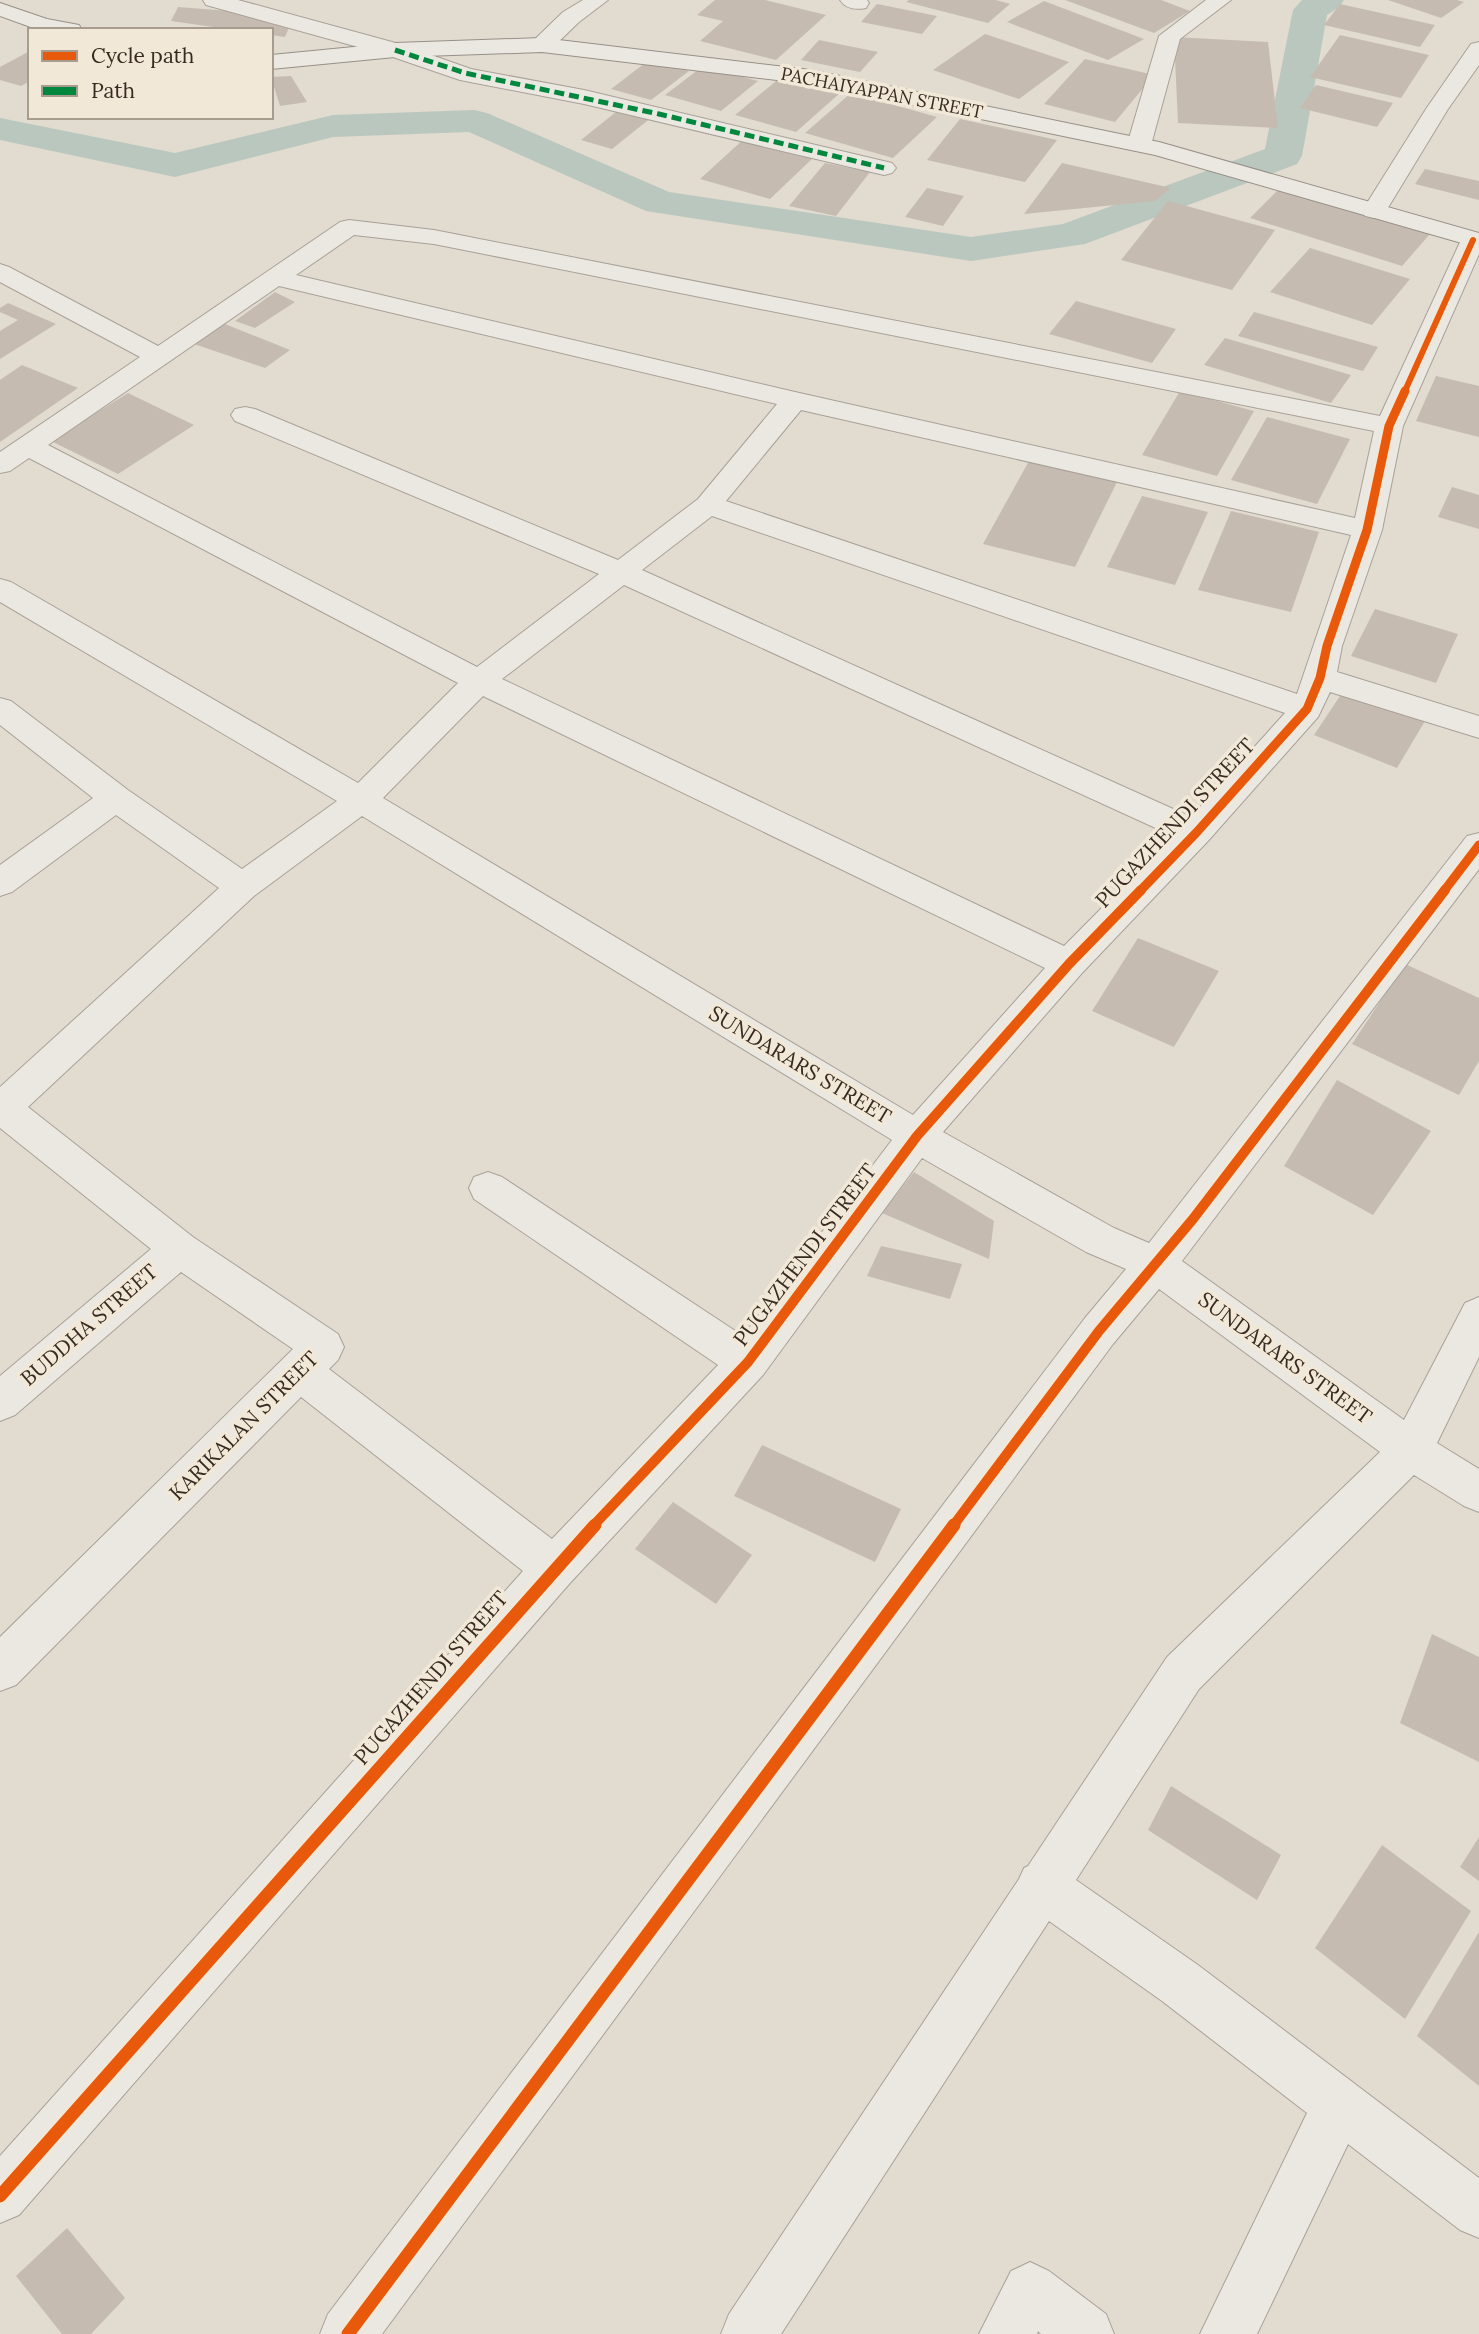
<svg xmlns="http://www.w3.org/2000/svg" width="1479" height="2334" font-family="Lora,serif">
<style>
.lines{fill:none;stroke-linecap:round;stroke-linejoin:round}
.canal{fill:#bac7be;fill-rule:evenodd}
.building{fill:#c6bbb1}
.street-casing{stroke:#a8a198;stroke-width:2}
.secondary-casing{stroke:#979088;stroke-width:2}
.street{fill:#ebe8e1;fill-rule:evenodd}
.secondary{fill:#ebe8e1;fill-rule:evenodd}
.quiet{stroke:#00873e;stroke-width:5;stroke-dasharray:10 5;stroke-linecap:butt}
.cycleway-far3-casing{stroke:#f2e8d7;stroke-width:9}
.cycleway-far2-casing{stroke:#f2e8d7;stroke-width:12}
.cycleway-far1-casing{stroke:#f2e8d7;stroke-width:15}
.cycleway-casing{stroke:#f2e8d7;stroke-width:18}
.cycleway-far3{stroke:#e8590c;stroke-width:6}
.cycleway-far2{stroke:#e8590c;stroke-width:9}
.cycleway-far1{stroke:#e8590c;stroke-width:10}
.cycleway{stroke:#e8590c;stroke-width:13}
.labels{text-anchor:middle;stroke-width:7;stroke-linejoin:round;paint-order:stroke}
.far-street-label{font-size:18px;fill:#362a21;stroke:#f2e8d7}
.street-label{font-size:21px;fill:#362a21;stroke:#f2e8d7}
</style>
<rect width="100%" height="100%" fill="#e2dbd0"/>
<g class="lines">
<path class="canal" d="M1302 0H1344L1339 7 1327 15 1302 156 1297 164 1085 244 971 261 646 211 469 132 333 137 175 177 0 140V118L175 153 333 115 474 110 487 113 669 192 971 237 1063 224 1265 149 1293 10Z"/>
</g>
<path class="building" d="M715 0H765L826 15 776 60 700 41 723 21 697 15Z
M909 0H996L1010 4 988 23 906 2Z
M1065 0H1161L1190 11 1154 33Z
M1388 0H1457L1464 2 1441 18Z
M1044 1 1144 39 1108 60 1007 22Z
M877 4 937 16 922 34 861 22Z
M1340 4 1435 25 1420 47 1324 25Z
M178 7 243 12 290 25 285 37 271 35V30H235L171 21Z
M985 34 1069 62 1019 99 933 70Z
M1340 35 1429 55 1401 98 1310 77Z
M1174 37 1268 42 1278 128 1178 123Z
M819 40 878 52 860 72 801 60Z
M30 51V81L21 86 0 80V67Z
M1085 59 1154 75 1115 122 1044 104Z
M649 60 689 71 651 100 611 89Z
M703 66 758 81 721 111 665 95Z
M291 76 307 102 280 106 271 77Z
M781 77 840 93 796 132 735 115Z
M1316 85 1393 103 1377 127 1300 108Z
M851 93 937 117 893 158 805 133Z
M621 108 652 117 612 149 581 140Z
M960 119 1057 140 1025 182 927 160Z
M745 138 814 157 770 199 700 179Z
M825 163 870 172 836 216 789 206Z
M1062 163 1171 188 1155 201 1024 214Z
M1425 169 1479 181V200L1415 184Z
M927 188 964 196 943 226 905 217Z
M1280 188 1430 234 1402 266 1250 218Z
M1168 201 1275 230 1232 290 1121 260Z
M1310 248 1410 279 1372 325 1270 292Z
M275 292 295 302 255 328 235 321Z
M1076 301 1176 329 1152 363 1049 334Z
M8 303 56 324 0 359V331L18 320 0 312V308Z
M1254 312 1378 347 1363 371 1238 336Z
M220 322 290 350 265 368 191 343Z
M1225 338 1351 375 1331 403 1204 365Z
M22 365 78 388 0 442V380Z
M1436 376 1479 386V437L1416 421Z
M1180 391 1254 411 1217 476 1142 455Z
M128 393 194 425 118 474 51 441Z
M1267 417 1350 439 1317 504 1231 480Z
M1029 461 1117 482 1075 567 983 544Z
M1452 487 1479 495V529L1438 517Z
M1142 496 1208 512 1175 585 1107 567Z
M1231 511 1319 532 1291 612 1198 590Z
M1375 609 1458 634 1436 683 1351 656Z
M1344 690 1425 721 1397 768 1314 735Z
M1138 938 1219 971 1174 1047 1092 1011Z
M1405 964 1479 998V1061L1459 1095 1352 1044Z
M1337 1080 1431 1131 1373 1215 1284 1166Z
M914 1172 994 1221 989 1259 882 1213Z
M881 1246 962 1264 950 1299 867 1276Z
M762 1445 901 1509 875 1562 734 1496Z
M673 1502 752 1555 716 1604 635 1549Z
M1432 1634 1479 1657V1762L1400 1723Z
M1171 1786 1281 1855 1257 1900 1148 1830Z
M1479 1837V1881L1460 1867Z
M1382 1845 1471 1911 1405 2019 1315 1948Z
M1479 1932V2086L1417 2036Z
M67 2228 125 2298 91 2334H62L16 2276Z"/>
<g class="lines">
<defs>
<path id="street" d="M203 0H238L403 45 471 69 584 90 892 163 896 168 892 173 884 175 584 104 460 80 387 55 206 5Z
M583 0H608L579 22 550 50H534L531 45 534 40 563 12Z
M840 0H867L869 3 866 8C856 10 846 9 840 0Z
M1206 0H1231L1180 39 1151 145 1147 150H1131L1127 145 1159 36Z
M1479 42V65L1448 109 1386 211 1383 216 1374 218 1365 216 1362 211 1426 109 1471 44Z
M349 220 434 230 1380 416 1461 240 1464 235 1479 234V254L1403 426 1382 530 1342 646 1337 672 1479 716V738L1330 692 1318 717 1208 841 1082 973 943 1132 1114 1228 1149 1243 1467 836 1479 833V869L1182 1261 1404 1420 1465 1303 1479 1297V1357L1437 1443 1479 1469V1512L1464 1506 1414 1475 1199 1689 1076 1880 1198 1965 1479 2178V2238L1460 2230 1348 2144 1257 2334H1200L1307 2113 1162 2001 1049 1921 781 2334H721L729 2314 1019 1879 1024 1868 1028 1866 1167 1657 1380 1452 1159 1289 1113 1344 382 2334H320L328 2314 1085 1318 1126 1269 1086 1252 922 1158 763 1375 570 1583 19 2215 0 2223V2156L523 1571 301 1397 16 1685 0 1691V1637L293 1349 181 1272 15 1415 0 1421V1376L151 1249 0 1128V1087L219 888 116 815 12 892 0 896V865L93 798 0 725V698L11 701 128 790 242 869 337 801 0 602V579L11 582 358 783 458 683 29 458 10 471 0 473V452L140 357 0 282V264L9 267 158 346 340 222ZM354 235 434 244 1374 431 1355 518 795 392 296 275ZM279 286 777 404 698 499 618 560 255 409 245 407 235 409 231 415 235 421 599 574 477 667 48 445ZM801 410 1351 535 1297 694 726 501ZM712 516 1285 713 1191 817 642 570ZM624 585 1173 836 1064 946 502 679ZM483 696 1045 968 913 1115 383 798ZM362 816 892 1140 743 1336 502 1177 488 1172 474 1177 469 1188 474 1199 718 1365 552 1539 329 1369 338 1360 344 1347 338 1334 193 1237 28 1107 254 896Z
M1030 2262 1049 2271 1106 2314 1114 2334H1041L1038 2331 1037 2334H979L1011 2271Z"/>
<path id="secondary" d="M0 3 47 19 79 25 82 30H39L0 16Z
M542 38 811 70 1159 142 1479 233V248L1155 155 811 84 542 52 395 57 271 69V55L395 43Z"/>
</defs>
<use href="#street" class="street-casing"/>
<use href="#secondary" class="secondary-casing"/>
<use href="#street" class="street"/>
<use href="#secondary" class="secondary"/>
<path class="quiet" d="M395 50 465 73 659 114 884 168"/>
<defs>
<path id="cycleway-far3" d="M1404 393 1473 240"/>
<path id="cycleway-far2" d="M1140 891 1196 833 1307 709 1320 678 1327 646 1367 530 1389 426 1405 391
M1444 891 1479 845"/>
<path id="cycleway-far1" d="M593 1526 748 1362 917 1136 1069 964 1141 890
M953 1526 1099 1331 1193 1219 1445 890"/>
<path id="cycleway" d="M0 2196 595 1525
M348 2334 954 1525"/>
</defs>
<use href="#cycleway-far3" class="cycleway-far3-casing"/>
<use href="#cycleway-far2" class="cycleway-far2-casing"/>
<use href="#cycleway-far1" class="cycleway-far1-casing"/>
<use href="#cycleway" class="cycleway-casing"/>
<use href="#cycleway-far3" class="cycleway-far3"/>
<use href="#cycleway-far2" class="cycleway-far2"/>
<use href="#cycleway-far1" class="cycleway-far1"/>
<use href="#cycleway" class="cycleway"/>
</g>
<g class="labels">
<g class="far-street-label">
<text transform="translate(882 93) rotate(11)" y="6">PACHAIYAPPAN STREET</text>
</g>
<g class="street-label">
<text transform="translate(1175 823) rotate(-47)" y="7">PUGAZHENDI STREET</text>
<text transform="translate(800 1065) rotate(31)" y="7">SUNDARARS STREET</text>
<text transform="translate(805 1255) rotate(-53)" y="7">PUGAZHENDI STREET</text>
<text transform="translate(89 1325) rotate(-41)" y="7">BUDDHA STREET</text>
<text transform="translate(1285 1358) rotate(36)" y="7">SUNDARARS STREET</text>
<text transform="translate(244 1426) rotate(-45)" y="7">KARIKALAN STREET</text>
<text transform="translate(431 1678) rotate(-49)" y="7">PUGAZHENDI STREET</text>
</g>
</g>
<rect x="28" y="28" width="245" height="91" fill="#f2e8d7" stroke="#a79c8e" stroke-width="2"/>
<rect x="42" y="51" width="35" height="10" fill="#e8590c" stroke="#a79c8e" stroke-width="2"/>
<text x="91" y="63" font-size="21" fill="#362a21">Cycle path</text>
<rect x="42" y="86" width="35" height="10" fill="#00873e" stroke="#a79c8e" stroke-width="2"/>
<text x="91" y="98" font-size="21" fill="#362a21">Path</text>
</svg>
